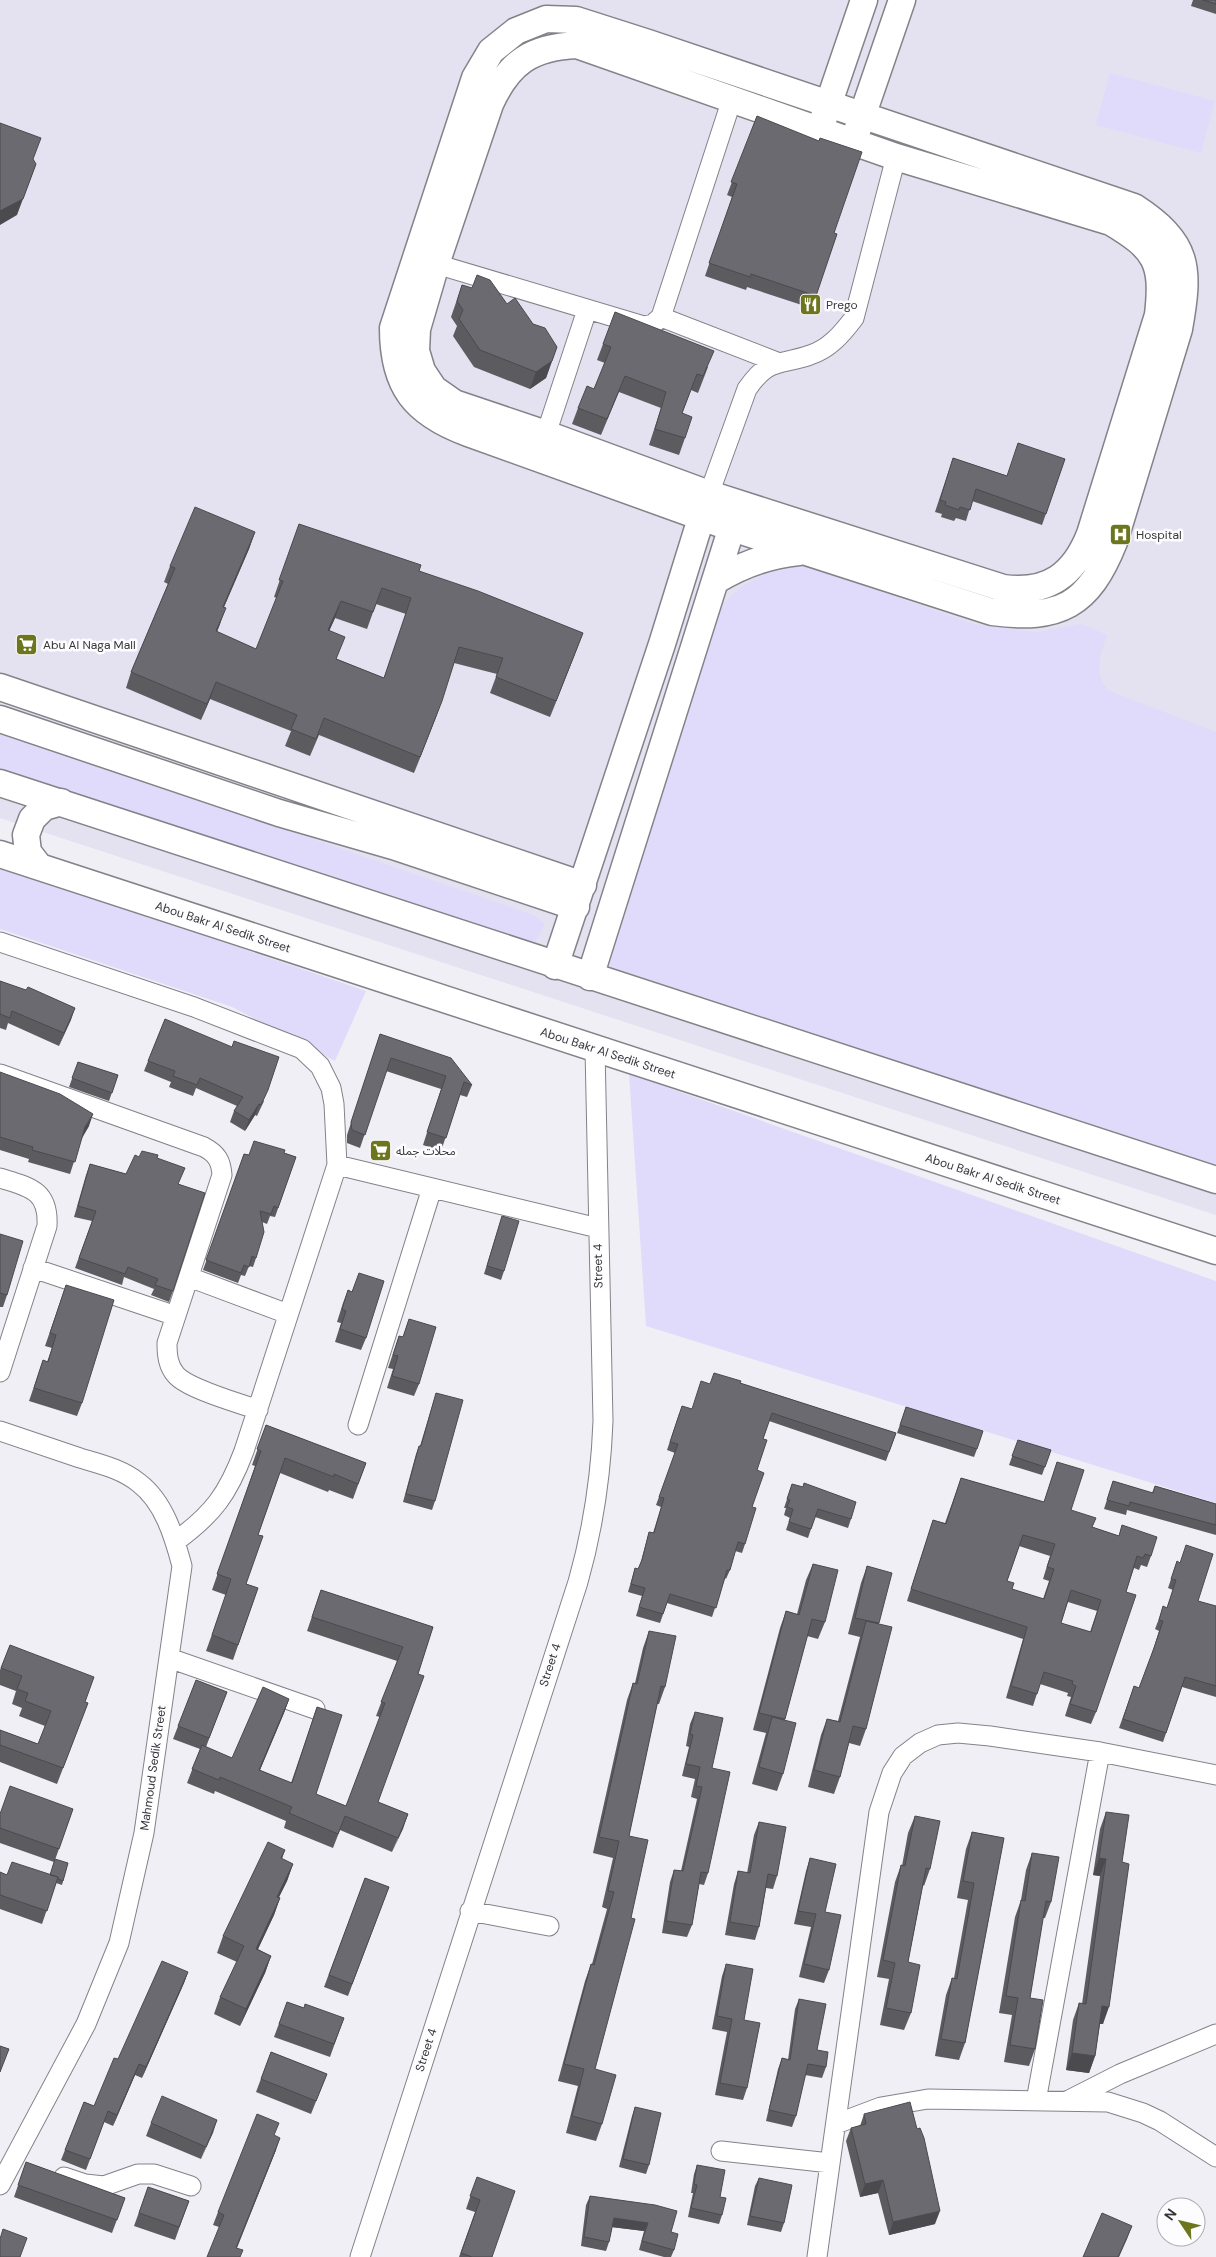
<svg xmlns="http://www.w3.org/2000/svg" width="1216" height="2257" font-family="'DM Sans','Noto Sans Arabic',sans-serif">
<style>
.built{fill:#e4e1f0}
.green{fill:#e1dbfb}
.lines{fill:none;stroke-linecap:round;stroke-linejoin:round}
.street-casing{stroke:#848289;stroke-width:21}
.secondary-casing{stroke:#848289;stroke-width:29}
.street{stroke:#fff;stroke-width:19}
.secondary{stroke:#fff;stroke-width:26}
.wall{fill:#5c5b60;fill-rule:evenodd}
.shaded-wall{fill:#4b4a4e}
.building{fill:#6b6a70;stroke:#4b4a4e;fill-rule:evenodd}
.labels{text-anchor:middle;stroke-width:5;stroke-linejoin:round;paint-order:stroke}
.poi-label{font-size:12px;fill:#363538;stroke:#fdfdff;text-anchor:start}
.street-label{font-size:12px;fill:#363538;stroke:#fdfdff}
</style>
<rect width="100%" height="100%" fill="#f0eff6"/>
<path class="built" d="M0 0H1216V1215L0 818Z"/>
<path class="green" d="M1110 73 1215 101 1201 153 1096 125Z
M805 565 974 624 1036 632 1081 624 1107 635C1101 655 1092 675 1110 691L1216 732V1165L608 966 701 650 716 610 741 587 764 574Z
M0 731 536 916 545 924 536 941H517L0 775Z
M0 865 366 991 335 1061 232 1007 0 929Z
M629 1074 1216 1281V1503L646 1326Z"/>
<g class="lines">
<defs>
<path id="street" d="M436 264 644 326 653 324 661 317 732 99
M661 317 777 362
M546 434 587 310
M709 494 747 389C769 357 779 366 810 355 829 349 842 334 854 318L896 157
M0 942 194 1007 302 1049 320 1066 331 1088 334 1104 337 1165 244 1451C228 1494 213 1514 176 1541
M0 1074 204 1147C217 1154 221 1161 222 1175L167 1343C167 1355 168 1366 176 1375 188 1389 239 1403 258 1410
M337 1165 598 1228
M0 1178C29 1187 49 1190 47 1226L0 1372
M33 1268 176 1316
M189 1277 288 1314
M358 1425 432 1188
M0 1431C26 1440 53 1449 80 1458 100 1464 122 1469 139 1483 164 1502 174 1536 182 1566L144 1833 119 1943 86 2024 0 2185
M169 1658 315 1709
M470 1911 549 1926
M1069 2100 1120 2074 1216 2034
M1036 2101 1100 1752
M836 2124 881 2107 928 2099 1108 2102 1143 2113 1160 2121 1216 2157
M721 2151 830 2163
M64 2177 85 2184 104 2186 138 2174H154L191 2186
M360 2257 578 1582C593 1529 601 1476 603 1421L595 1049
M817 2257 879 1812 892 1773 903 1756 920 1743 938 1735 958 1733 990 1736 1100 1752 1216 1775"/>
<path id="secondary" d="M546 19 576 20 648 43 1134 207C1189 243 1190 267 1179 329L1114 542C1089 605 1060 621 992 612L732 528 468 433C414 413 393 386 393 328L475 78 491 51 516 31Z
M577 45 896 157 1111 222C1156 249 1164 262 1158 315L1090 534C1074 575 1048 594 1003 588L709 494 546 434 454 403 434 389 422 371 416 351 417 329 436 264 490 104C509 62 532 47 577 45Z
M823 120 864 0
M857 131 902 0
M715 581C741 565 768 555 799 552
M0 687 583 885
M0 719 279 813 393 846 576 907
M0 783 1216 1180
M0 854 1216 1251
M38 865 28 852 26 835 32 819 44 807 61 802
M555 966 662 644 707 499
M590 977 737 511"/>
</defs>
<use href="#street" class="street-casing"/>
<use href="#secondary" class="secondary-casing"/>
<use href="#street" class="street"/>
<use href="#secondary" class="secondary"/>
</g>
<path class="wall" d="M1193 0H1216V14L1191 6Z
M757 116 834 233 837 234 811 308 747 287 746 290 705 276 732 197 727 195Z
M462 285 507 304 533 324 557 347 546 378 530 389 474 367 453 336 457 326 451 317Z
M615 312 708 367 698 393 691 390 682 414 685 438 679 455 649 445 661 408 619 392 601 435 572 424 578 408 594 389 605 363 597 360Z
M953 458 1007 476 1065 459 1042 525 972 501 966 521 956 518 954 521 941 517 942 514 935 512Z
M299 524 419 571 583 633 550 717 490 693 497 674 454 663 436 717 414 773 319 735 310 756 285 746 291 731 210 699 201 720 126 688 131 672 168 584 164 582 170 566 255 532 249 549 224 607 220 624 217 632 256 649 277 598 274 597ZM376 604 406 614 384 678 337 659 329 631 335 618 367 629Z
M0 981 75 1008 59 1046 8 1023 6 1030 0 1028Z
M165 1019 264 1101 257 1116 255 1115 245 1131 230 1122 234 1111 237 1106 196 1088 193 1096 169 1087 171 1082 144 1071Z
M380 1034 472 1085 467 1097 460 1095 441 1151 423 1145 441 1089 386 1071 360 1148 347 1143V1135Z
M78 1062 118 1075 109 1101 69 1087Z
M0 1072 89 1126 82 1137 70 1174 28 1162 29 1159 0 1150Z
M284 1153 296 1157 275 1217 270 1216 267 1224 262 1222 256 1258 253 1267 249 1266 245 1276 241 1275 238 1283 203 1270 244 1154 248 1155Z
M139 1157 157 1158 179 1184 173 1291 169 1302 151 1295 154 1289 124 1277 122 1285 75 1268 92 1221 74 1217 86 1175 90 1164 126 1174Z
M502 1216 504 1271 501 1280 484 1274Z
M0 1234 7 1295 3 1307H0Z
M359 1273 366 1338 361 1350 335 1342 341 1323 337 1322 343 1303 348 1290 352 1292Z
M66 1285 82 1403 77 1416 29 1401 43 1360 47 1362 52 1348 45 1346Z
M409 1319 419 1384 414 1396 387 1388 393 1369 388 1368 399 1336 403 1337Z
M740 1383 896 1433 886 1461 769 1421 763 1439 757 1470 752 1507 745 1544 742 1553 735 1551 730 1570 726 1579 725 1578 712 1617 667 1603 660 1623 636 1616 642 1596 628 1592 635 1568 638 1569 640 1565 649 1532 653 1533 661 1507 656 1505 675 1453 667 1450 679 1414 692 1409 710 1384Z
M436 1393 435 1501 432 1510 403 1502 416 1454 419 1446H420Z
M906 1407 977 1449 974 1457 897 1433Z
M266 1425 366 1463 353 1499 329 1490 328 1492 280 1473 258 1535 246 1584 258 1588 233 1660 206 1651 226 1595 212 1590 255 1466 252 1465Z
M1018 1440 1051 1450 1042 1475 1009 1465Z
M1057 1462 1071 1510 1092 1527 1119 1536 1122 1525 1151 1556 1147 1567 1141 1565 1139 1570 1134 1568 1126 1592 1096 1712 1091 1724 1065 1716 1071 1697 1067 1696 1068 1693 1040 1684 1033 1706 1006 1698 1023 1639 907 1601 933 1520 945 1523 961 1478 1044 1502ZM1019 1546 1050 1556 1043 1579 1049 1581 1043 1599 1012 1589 1007 1581ZM1068 1602 1097 1611 1090 1632 1061 1623Z
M1113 1481 1152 1493 1155 1486 1216 1504V1535L1127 1510 1126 1515 1104 1509Z
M792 1484 851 1519 848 1528 815 1517 808 1538 786 1530 790 1518 784 1515 786 1508H784Z
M1177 1561 1198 1601 1216 1606V1697L1182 1687 1163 1742 1119 1728 1134 1686 1139 1688 1151 1656 1159 1631 1155 1629 1160 1616 1163 1606 1167 1608 1173 1590 1168 1588Z
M813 1564 825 1622 818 1639 807 1636 785 1719 783 1774 777 1791 752 1784 766 1733 753 1730 780 1628 786 1611 797 1614 806 1580Z
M867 1566 879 1624 866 1729 860 1746 849 1743 840 1777 834 1794 808 1787 821 1735 827 1719 838 1721 860 1637 848 1634 861 1583Z
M321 1590 433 1627 418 1674 378 1802 408 1814 392 1852 340 1830 333 1848 284 1828 286 1821 215 1791 214 1794 187 1783 200 1749 173 1739 196 1680 227 1692 206 1747 232 1758 289 1699 284 1713 260 1770 291 1783 317 1707 316 1794 346 1806 380 1717 376 1716 397 1661 307 1631Z
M649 1631 665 1687 659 1704H657L629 1836 595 2069 602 2124 596 2141 566 2133 578 2086 558 2081 585 1981 591 1964H592L607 1909 602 1907 613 1858 593 1853 627 1700 633 1683H635L643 1648Z
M10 1645 85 1702 88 1703 57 1784 0 1762V1730L38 1744 45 1726 19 1716 22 1708 12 1704 16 1691 0 1685V1670Z
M695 1712 712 1768 708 1873 704 1885 699 1884 692 1925 687 1937 662 1933 670 1882 674 1870 681 1871 697 1799 691 1797 695 1779 682 1776 689 1747 686 1746 690 1724Z
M73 1809 55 1860 68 1863 62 1885 56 1883 42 1924 0 1909V1872L7 1875H50L54 1862 0 1843V1814Z
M1106 1812 1122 1862 1103 2024H1100L1095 2056 1089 2073 1066 2070 1073 2020 1079 2003 1082 2004 1100 1876 1093 1875 1100 1829Z
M915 1816 930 1869 924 1886 923 1885 908 1962 911 2013 904 2030 880 2025 889 1979 877 1977 895 1882 901 1865 902 1866 908 1833Z
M759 1822 777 1876 773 1889 766 1888 759 1927 755 1940 725 1935 734 1884 738 1871 747 1873 754 1835Z
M972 1832 1004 1838 965 2043 959 2060 935 2056 946 1995 952 1978H954L968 1900 957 1898 966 1849Z
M285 1850 282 1859 293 1864 287 1881 279 1897 280 1898 274 1915 258 1949 271 1956 265 1973 240 2026 214 2014 220 1997 237 1962 217 1953 223 1936Z
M1032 1853 1051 1902 1045 1918H1043L1030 1998 1035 2049 1029 2066 1004 2062 1012 2015 999 2013 1015 1917 1021 1900 1026 1870Z
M810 1858 825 1912 829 1970 824 1983 799 1977 811 1927 794 1924 806 1871Z
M365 1878 389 1887 348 1996 324 1987Z
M726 1964 744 2020 747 2088 743 2100 715 2095 727 2032 712 2029 722 1976Z
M188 1972 184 1983 142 2078 135 2075 113 2126 104 2122 86 2170 61 2160 84 2102 94 2106 118 2059Z
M799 1999 817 2050 826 2067 822 2078 805 2075 796 2116 792 2127 766 2121 778 2069 782 2058 788 2060 795 2009Z
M287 2002 304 2008 344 2018 330 2057 274 2037Z
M271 2052 327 2074 311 2114 256 2092Z
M635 2107 649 2165 646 2174 619 2167 632 2116Z
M864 2114 935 2224 889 2235 878 2193 860 2197 846 2141 851 2128 860 2126Z
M217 2120 201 2159 146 2136 151 2123Z
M275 2136 276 2150 237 2248 219 2227 213 2225 218 2212Z
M26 2162 125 2198 112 2233 14 2197Z
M697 2165 722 2215 719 2224 688 2217 693 2193H691L694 2174Z
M477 2177 492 2257H459L475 2212 466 2209Z
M759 2178 784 2223 781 2232 747 2225 755 2186Z
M148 2187 189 2201 175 2240 134 2226Z
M590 2196 671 2232 674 2250 671 2257H664L639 2250 644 2231 612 2227 609 2242 606 2251 581 2246 586 2205Z"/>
<path class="shaded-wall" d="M36 164 17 215 0 225V211Z
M552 361 546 378 530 389 536 372Z
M255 532 249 549 217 623 223 607Z
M341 601 335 618 322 647 328 630Z
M226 608 220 624 210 648 216 631Z
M583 633 577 649 550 717 556 701Z
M216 682 210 699 201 720 207 704Z
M442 701 436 717 414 773 420 757Z
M75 1008 71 1020 59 1046 64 1033Z
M259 1104 255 1115 245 1131 249 1120Z
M93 1114 89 1126 81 1140 85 1127Z
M289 1699 284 1713 254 1784 259 1770Z
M408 1814 403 1829 392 1852 398 1838Z
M1099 1858 1106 1859 1100 1876 1093 1875Z
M293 1864 287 1881 271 1913 277 1897Z
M280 1898 274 1915 250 1966 256 1949Z
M271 1956 265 1973 240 2026 246 2009Z
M188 1972 184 1983 142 2078 146 2067Z
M1102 2006 1109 2007 1103 2024 1096 2023Z
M1072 2053 1095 2056 1089 2073 1066 2070Z
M139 2064 135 2075 113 2126 117 2115Z
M217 2120 213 2133 201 2159 206 2147Z
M280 2138 276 2150 233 2257Z
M883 2180 878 2193 860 2197 865 2184Z
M940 2211 935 2224 889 2235 893 2222Z
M614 2218 648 2223 644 2231 611 2227Z
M1132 2226 1127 2239 1119 2257H1118Z"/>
<path class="building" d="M1203 0H1216V4Z
M757 116 819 141 820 138 862 152 834 233 837 234 816 296 751 274 750 277 709 263 737 184 731 182Z
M0 123 41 138 33 159 36 164 23 199 0 211Z
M477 275 490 280 507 304 515 298 533 324 545 328 557 347 552 361 536 372 480 350 459 319 463 310 457 301 462 285 472 288Z
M615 312 714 351 703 376 697 374 682 413 692 417 685 438 655 429 666 392 625 376 607 419 578 408 587 386 594 389 611 347 603 344Z
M1018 443 1065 459 1046 514 976 489 970 510 960 507 959 510 945 505 946 502 940 500 953 458 1007 476Z
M195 507 255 532 223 607 226 608 216 631 256 649 283 581 279 580 299 524 421 565 419 571 478 591 583 633 556 701 496 677 503 658 459 647 442 701 420 757 324 718 316 739 291 729 297 715 216 682 207 704 131 672 175 568 170 566ZM382 588 411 598 384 678 336 659 345 637 328 630 341 601 373 612Z
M0 981 26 990 28 987 75 1008 64 1033 12 1011 10 1018 0 1014Z
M165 1019 232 1047 234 1041 279 1057 268 1090 261 1105 259 1104 249 1120 234 1111 243 1097 200 1078 197 1085 173 1076 175 1071 148 1061Z
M380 1034 451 1058 472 1085 464 1082 446 1138 427 1132 446 1076 391 1058 365 1135 352 1130 351 1122Z
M78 1062 118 1075 112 1093 72 1078Z
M0 1072 60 1094 93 1114 85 1127 75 1162 32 1150 33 1147 0 1137Z
M254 1141 285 1150 284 1153 296 1157 278 1208 274 1206 271 1214 260 1211 264 1232 256 1258 252 1256 249 1267 244 1265 241 1273 206 1260 244 1154 249 1155Z
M142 1151 158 1155 157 1158 185 1168 178 1184 205 1193 173 1291 155 1285 158 1279 128 1267 125 1274 79 1258 96 1211 78 1206 90 1164 126 1174 135 1155 139 1157Z
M502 1216 519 1221 504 1271 487 1266Z
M0 1234 23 1241 7 1295 0 1293Z
M359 1273 384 1281 366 1338 340 1329 346 1311 342 1309 348 1290 352 1292Z
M66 1285 114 1300 82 1403 34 1388 43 1360 48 1362 56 1335 50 1333Z
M409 1319 436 1327 419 1384 392 1376 398 1356 393 1355 399 1336 403 1337Z
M714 1373 741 1381 740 1383 896 1433 889 1452 772 1413 763 1439 767 1440 757 1470 764 1473 752 1507 756 1508 745 1544 738 1542 730 1570H727L716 1608 670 1594 663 1614 639 1607 645 1588 631 1584 635 1568 638 1569 642 1560 649 1532 654 1533 664 1498 659 1497 678 1444 670 1442 682 1406 692 1409 701 1381 710 1384Z
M436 1393 463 1400 435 1501 406 1494 419 1446H421Z
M906 1407 983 1431 977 1449 900 1425Z
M266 1425 366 1463 358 1484 334 1474V1477L285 1458 258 1535 263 1536 246 1584 258 1588 238 1645 212 1635 231 1579 217 1574 261 1451 257 1449Z
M1018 1440 1051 1450 1045 1467 1012 1456Z
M1057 1462 1084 1470 1071 1510 1096 1518 1092 1527 1119 1536 1122 1525 1157 1537 1151 1556 1145 1554 1143 1558 1137 1556 1126 1592 1136 1595 1096 1712 1070 1704 1076 1686 1072 1684 1073 1681 1044 1672 1037 1694 1011 1686 1027 1627 911 1589 933 1520 946 1524 961 1478 1044 1502ZM1023 1535 1055 1544 1047 1567 1054 1569 1044 1599 1012 1589 1014 1583 1007 1581ZM1071 1590 1101 1600 1091 1632 1061 1623Z
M1113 1481 1153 1493 1155 1486 1216 1504V1525L1130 1502 1129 1506 1107 1500Z
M804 1483 856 1502 851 1519 818 1509 811 1529 789 1522 793 1509 787 1507 790 1500 787 1499 792 1484 803 1487Z
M1186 1545 1213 1554 1198 1601 1216 1606V1686L1185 1677 1166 1733 1123 1719 1134 1686 1139 1688 1154 1648 1163 1621 1159 1620 1163 1606 1167 1608 1176 1580 1171 1579 1177 1561 1180 1563Z
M813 1564 838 1570 825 1622 812 1619 785 1719 759 1713 786 1611 799 1615Z
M867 1566 892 1573 879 1623 855 1618Z
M321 1590 433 1627 418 1674 424 1676 378 1802 408 1814 398 1838 345 1816 338 1834 289 1813 292 1807 220 1777 219 1780 192 1769 202 1745 232 1758 263 1687 289 1699 259 1770 292 1783 317 1707 342 1715 316 1794 346 1806 385 1703 381 1702 403 1647 312 1617Z
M866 1621 892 1627 866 1729 853 1726 840 1777 814 1770 827 1719 840 1722Z
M649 1631 676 1636 665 1687 661 1686 629 1836 648 1840 631 1918 635 1919 595 2069 616 2075 602 2124 572 2116 584 2069 564 2064 591 1964 594 1965 614 1892 608 1891 619 1841 599 1837 633 1683 637 1684Z
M10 1645 94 1677 85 1702 88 1703 63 1768 0 1745V1730L38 1744 51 1711 25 1701 28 1693 17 1689 22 1676 1 1668Z
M196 1680 227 1692 209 1738 178 1726Z
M695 1712 723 1718 712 1768 730 1772 708 1873 701 1872 692 1925 666 1921 674 1870 683 1871 702 1787 696 1786 700 1767 686 1764 693 1735 690 1734Z
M772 1717 796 1723 783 1774 759 1767Z
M10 1786 73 1809 59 1849 0 1828V1814Z
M1106 1812 1129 1815 1122 1862 1129 1864 1109 2007 1102 2006 1095 2056 1072 2053 1079 2003 1086 2004 1106 1859 1099 1858Z
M915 1816 940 1821 930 1869 926 1868 908 1962 920 1965 911 2013 886 2008 895 1963 883 1960 901 1865 905 1866Z
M759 1822 786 1827 777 1876 768 1874 759 1927 730 1922 738 1871 750 1873Z
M972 1832 1004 1838 965 2043 941 2039 952 1978 957 1979 974 1883 963 1881Z
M268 1842 285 1850 281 1858 293 1864 277 1897 280 1898 256 1949 271 1956 246 2009 220 1997 244 1946 223 1936Z
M1032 1853 1059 1857 1051 1902 1046 1901 1030 1998 1043 2000 1035 2049 1010 2045 1018 1998 1006 1996 1021 1900 1025 1901Z
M810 1858 836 1864 825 1912 841 1915 829 1970 804 1964 816 1914 798 1911Z
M55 1859 68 1863 63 1881 58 1879V1877L50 1875Z
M12 1862 58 1877 47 1911 0 1895V1872L7 1875Z
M365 1878 389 1887 352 1984 329 1975Z
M162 1961 188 1972 146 2067 139 2064 117 2115 108 2111 90 2159 65 2150 84 2102 94 2106 114 2058 118 2059Z
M726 1964 753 1969 744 2020 760 2023 747 2088 720 2083 732 2019 717 2016Z
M799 1999 826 2004 817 2050 828 2052 826 2067 808 2064 796 2116 769 2110 782 2058 790 2060Z
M287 2002 304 2008 305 2004 344 2018 334 2044 279 2024Z
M0 2046 9 2049 0 2072Z
M271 2052 327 2074 316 2101 261 2079Z
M162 2096 217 2120 206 2147 151 2123Z
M910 2102 917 2129 920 2128 924 2138 940 2211 893 2222 883 2180 865 2184 851 2128 866 2124 864 2114Z
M635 2107 661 2113 649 2165 623 2159Z
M257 2114 279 2123 274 2135 280 2138 236 2248 243 2250 240 2257H207L224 2215 218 2212Z
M26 2162 125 2198 117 2220 18 2185Z
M697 2165 725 2170 720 2197 726 2198 722 2215 691 2208 697 2185 694 2184Z
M477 2177 515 2191 492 2257H472L461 2253 480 2200 470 2196Z
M759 2178 792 2185 784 2223 750 2216Z
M148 2187 189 2201 179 2227 139 2213Z
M590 2196 655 2205 677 2211 671 2232 678 2234 674 2250 642 2241 648 2223 614 2218 609 2242 584 2237Z
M1102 2213 1132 2226 1118 2257H1083Z
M3 2229 27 2238 20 2257H0V2239Z"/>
<defs>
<symbol id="restaurant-square" viewBox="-11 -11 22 22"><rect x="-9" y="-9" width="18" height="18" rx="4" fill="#6d751d" stroke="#fdfdff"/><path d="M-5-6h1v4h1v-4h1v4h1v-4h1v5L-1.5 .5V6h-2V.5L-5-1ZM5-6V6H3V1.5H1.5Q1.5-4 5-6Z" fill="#fff"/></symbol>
<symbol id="hospital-square" viewBox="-11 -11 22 22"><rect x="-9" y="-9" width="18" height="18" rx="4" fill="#6d751d" stroke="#fdfdff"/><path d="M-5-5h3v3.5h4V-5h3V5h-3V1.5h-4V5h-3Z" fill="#fff"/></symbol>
<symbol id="supermarket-square" viewBox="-11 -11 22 22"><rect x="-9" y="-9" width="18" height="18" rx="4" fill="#6d751d" stroke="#fdfdff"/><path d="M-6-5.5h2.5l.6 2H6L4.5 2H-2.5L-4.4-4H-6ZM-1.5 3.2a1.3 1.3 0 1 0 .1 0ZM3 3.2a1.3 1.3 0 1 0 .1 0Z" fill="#fff"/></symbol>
</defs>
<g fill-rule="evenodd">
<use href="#restaurant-square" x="798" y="292" width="25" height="25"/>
<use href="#hospital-square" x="1108" y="522" width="25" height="25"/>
<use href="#supermarket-square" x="14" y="632" width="25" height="25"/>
<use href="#supermarket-square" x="368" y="1138" width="25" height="25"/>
</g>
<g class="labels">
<g class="poi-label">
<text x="826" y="309">Prego</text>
<text x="1136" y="539">Hospital</text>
<text x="43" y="649">Abu Al Naga Mall</text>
<text x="396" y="1155">محلات جمله</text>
</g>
<g class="street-label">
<text transform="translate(223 927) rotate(18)" y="4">Abou Bakr Al Sedik Street</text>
<text transform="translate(608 1053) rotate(18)" y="4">Abou Bakr Al Sedik Street</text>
<text transform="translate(993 1179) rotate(18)" y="4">Abou Bakr Al Sedik Street</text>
<text transform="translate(598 1266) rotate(-91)" y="4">Street 4</text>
<text transform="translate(550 1665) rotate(-72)" y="4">Street 4</text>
<text transform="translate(153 1768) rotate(-82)" y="4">Mahmoud Sedik Street</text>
<text transform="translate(426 2050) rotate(-72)" y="4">Street 4</text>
</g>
</g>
<g transform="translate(1181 2222) rotate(305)"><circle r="24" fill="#fdfdff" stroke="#adadaf"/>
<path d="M0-4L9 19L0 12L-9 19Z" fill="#6d751d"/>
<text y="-8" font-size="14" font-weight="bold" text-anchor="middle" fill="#363538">N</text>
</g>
</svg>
